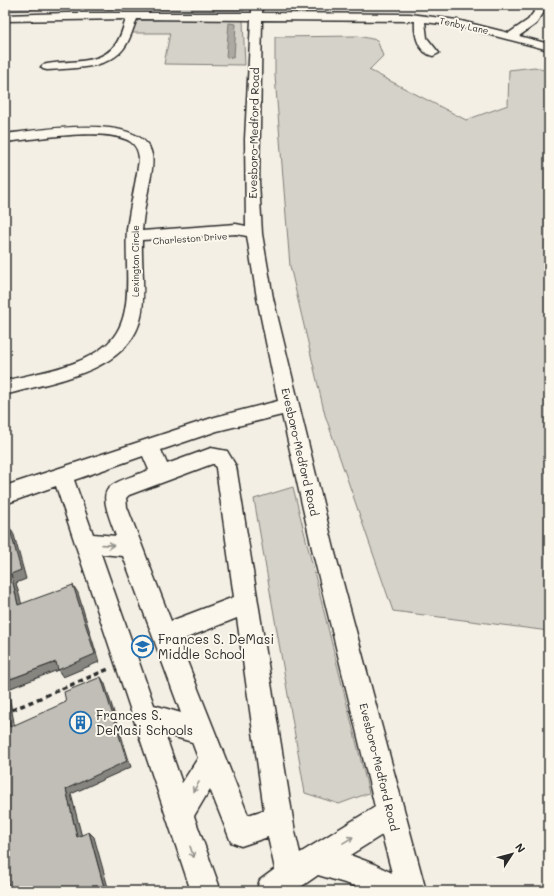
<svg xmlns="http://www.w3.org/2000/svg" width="554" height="896" font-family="Mali,sans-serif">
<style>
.green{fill:#d5d2c9;stroke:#807e7a}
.water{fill:#aca9a2;stroke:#787772}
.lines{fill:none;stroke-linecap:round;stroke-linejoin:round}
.minor-casing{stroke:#2b2b2b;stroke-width:3}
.path{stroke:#2b2b2b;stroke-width:3.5;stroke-dasharray:5 4;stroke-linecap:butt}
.minor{fill:#fbf7ec;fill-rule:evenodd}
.shaded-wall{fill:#86857f;stroke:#2b2b2b}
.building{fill:#c0beb6;stroke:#2b2b2b}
.oneway{stroke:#93918c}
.labels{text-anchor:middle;stroke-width:4;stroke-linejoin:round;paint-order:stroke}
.far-street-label{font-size:9px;fill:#2b2b2b;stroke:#fbf7ec}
.street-label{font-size:11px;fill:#2b2b2b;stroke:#fbf7ec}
.near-poi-label{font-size:13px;fill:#2b2b2b;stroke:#fbf7ec;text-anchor:start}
</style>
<rect width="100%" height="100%" fill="#f3efe4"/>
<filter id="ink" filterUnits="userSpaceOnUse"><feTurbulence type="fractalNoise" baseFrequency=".025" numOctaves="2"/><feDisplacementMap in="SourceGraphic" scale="8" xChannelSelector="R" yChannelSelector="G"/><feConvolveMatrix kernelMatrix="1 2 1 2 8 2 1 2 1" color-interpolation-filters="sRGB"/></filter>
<g filter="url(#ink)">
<path class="green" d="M5 5H244V10L37 9 5 11Z
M141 18 236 19 243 21 245 65 164 64 170 33H132L136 20Z
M358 36 377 40 383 56 369 70 466 120 508 105 509 70 535 67 549 72V631L393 611 325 415 290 266 275 76V37Z
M293 487 369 793 339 804 305 793 254 499Z"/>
<path class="water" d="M229 23 236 24 234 57 232 58 226 57Z"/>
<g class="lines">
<defs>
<path id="minor" d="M252 5H262V13L410 14 457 20 509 33 528 20 534 12 532 5H542L544 12 536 24 519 36 549 44V50L457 26 425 22 427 38 439 53 433 56C418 53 414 34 415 21L262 20 259 182 262 234 273 298 335 553 426 891H365L358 887 318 875 295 891H256L260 880 275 869 268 837 241 846 231 842 210 789 194 816 221 891H191L56 486 5 504V486L215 417 278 401 257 298 247 236 236 234 142 240C141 265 146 292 141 317 129 373 51 381 5 395V381C38 372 80 368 107 344 137 318 124 265 127 229 130 206 136 183 139 160 139 150 134 142 125 139 98 128 35 139 5 142V134C36 131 144 111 152 155 154 166 150 180 148 191 145 205 143 218 142 231L236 224 246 226 245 139 251 20 137 19C133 28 131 37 126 45 111 70 72 68 47 70L43 69 41 67 43 65C66 59 99 67 115 45 121 38 123 27 126 19L5 21V15L67 13H252ZM282 415 313 553 375 807 300 853 295 832 236 466 227 451 211 448 167 464 161 450 217 431ZM143 456 149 470C100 488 97 485 116 536L93 534 74 480ZM212 464H214L216 468 234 597 171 621 127 507 126 498 129 495ZM101 554 123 556 181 713 154 705ZM237 618 264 810 248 815 179 641ZM165 734 192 742 198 758 182 783ZM382 835 392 873 374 864 350 855Z"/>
</defs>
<use href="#minor" class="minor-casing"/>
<path class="path" d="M12 710 111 668"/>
<use href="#minor" class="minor"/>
</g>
<path class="shaded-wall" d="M9 526 14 535 26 579 16 583 24 613 18 605 11 574Z
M73 585 78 593 99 662 63 677 58 670 8 689 16 734 10 727 5 702V681L56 662Z
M101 677 105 684 131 767 71 794 83 841 77 837 66 789Z
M89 832 94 837 109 891H105Z
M7 877 14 880 5 885V878Z"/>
<path class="building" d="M9 526 21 570 11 574 18 605 73 585 95 654 58 670 56 662 5 681V527Z
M101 677 127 761 66 789 77 837 89 832 105 891H10L7 877 5 878V702L10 727 66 702 64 692Z"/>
<defs><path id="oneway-shaft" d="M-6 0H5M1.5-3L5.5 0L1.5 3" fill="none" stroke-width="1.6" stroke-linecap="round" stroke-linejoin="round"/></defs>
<g class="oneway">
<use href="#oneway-shaft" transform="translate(108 545) rotate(4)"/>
<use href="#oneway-shaft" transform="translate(196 787) rotate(121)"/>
<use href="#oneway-shaft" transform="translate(348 840) rotate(-31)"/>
<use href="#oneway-shaft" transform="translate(192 852) rotate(71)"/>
</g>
</g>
<defs>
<symbol id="school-ring" viewBox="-11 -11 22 22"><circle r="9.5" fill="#fbf7ec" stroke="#1f6fb2" stroke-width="1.5"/><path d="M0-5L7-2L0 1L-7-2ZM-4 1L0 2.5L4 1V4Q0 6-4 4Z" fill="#1f6fb2"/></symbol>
<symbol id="building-ring" viewBox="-11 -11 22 22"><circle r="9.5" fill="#fbf7ec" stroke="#1f6fb2" stroke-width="1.5"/><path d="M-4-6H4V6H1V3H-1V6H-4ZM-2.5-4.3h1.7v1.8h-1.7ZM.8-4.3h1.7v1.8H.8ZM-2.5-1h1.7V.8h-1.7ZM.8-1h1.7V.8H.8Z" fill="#1f6fb2"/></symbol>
</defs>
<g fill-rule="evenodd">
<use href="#school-ring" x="130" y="634" width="25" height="25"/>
<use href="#building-ring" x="68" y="710" width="25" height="25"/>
</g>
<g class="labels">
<g class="far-street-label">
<text transform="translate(464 26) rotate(12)" y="3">Tenby Lane</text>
<text transform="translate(190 239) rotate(-4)" y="3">Charleston Drive</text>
<text transform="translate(136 261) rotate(-90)" y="3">Lexington Circle</text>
</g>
<g class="street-label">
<text transform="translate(254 133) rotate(-89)" y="4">Evesboro-Medford Road</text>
<text transform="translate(300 452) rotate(77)" y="4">Evesboro-Medford Road</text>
<text transform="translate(379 767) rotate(76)" y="4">Evesboro-Medford Road</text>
</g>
<g class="near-poi-label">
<text x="158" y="644">Frances S. DeMasi<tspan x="158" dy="15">Middle School</tspan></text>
<text x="96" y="720">Frances S.<tspan x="96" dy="15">DeMasi Schools</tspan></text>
</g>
</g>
<rect width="554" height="896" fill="none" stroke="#fbf7ec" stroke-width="20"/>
<rect x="10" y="10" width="534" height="876" fill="none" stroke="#2b2b2b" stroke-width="1.5" filter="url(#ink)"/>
<g transform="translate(512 854) rotate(54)" stroke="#fbf7ec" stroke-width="3" paint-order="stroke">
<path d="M0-3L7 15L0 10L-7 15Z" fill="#2b2b2b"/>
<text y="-6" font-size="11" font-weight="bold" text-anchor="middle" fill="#2b2b2b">N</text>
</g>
</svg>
